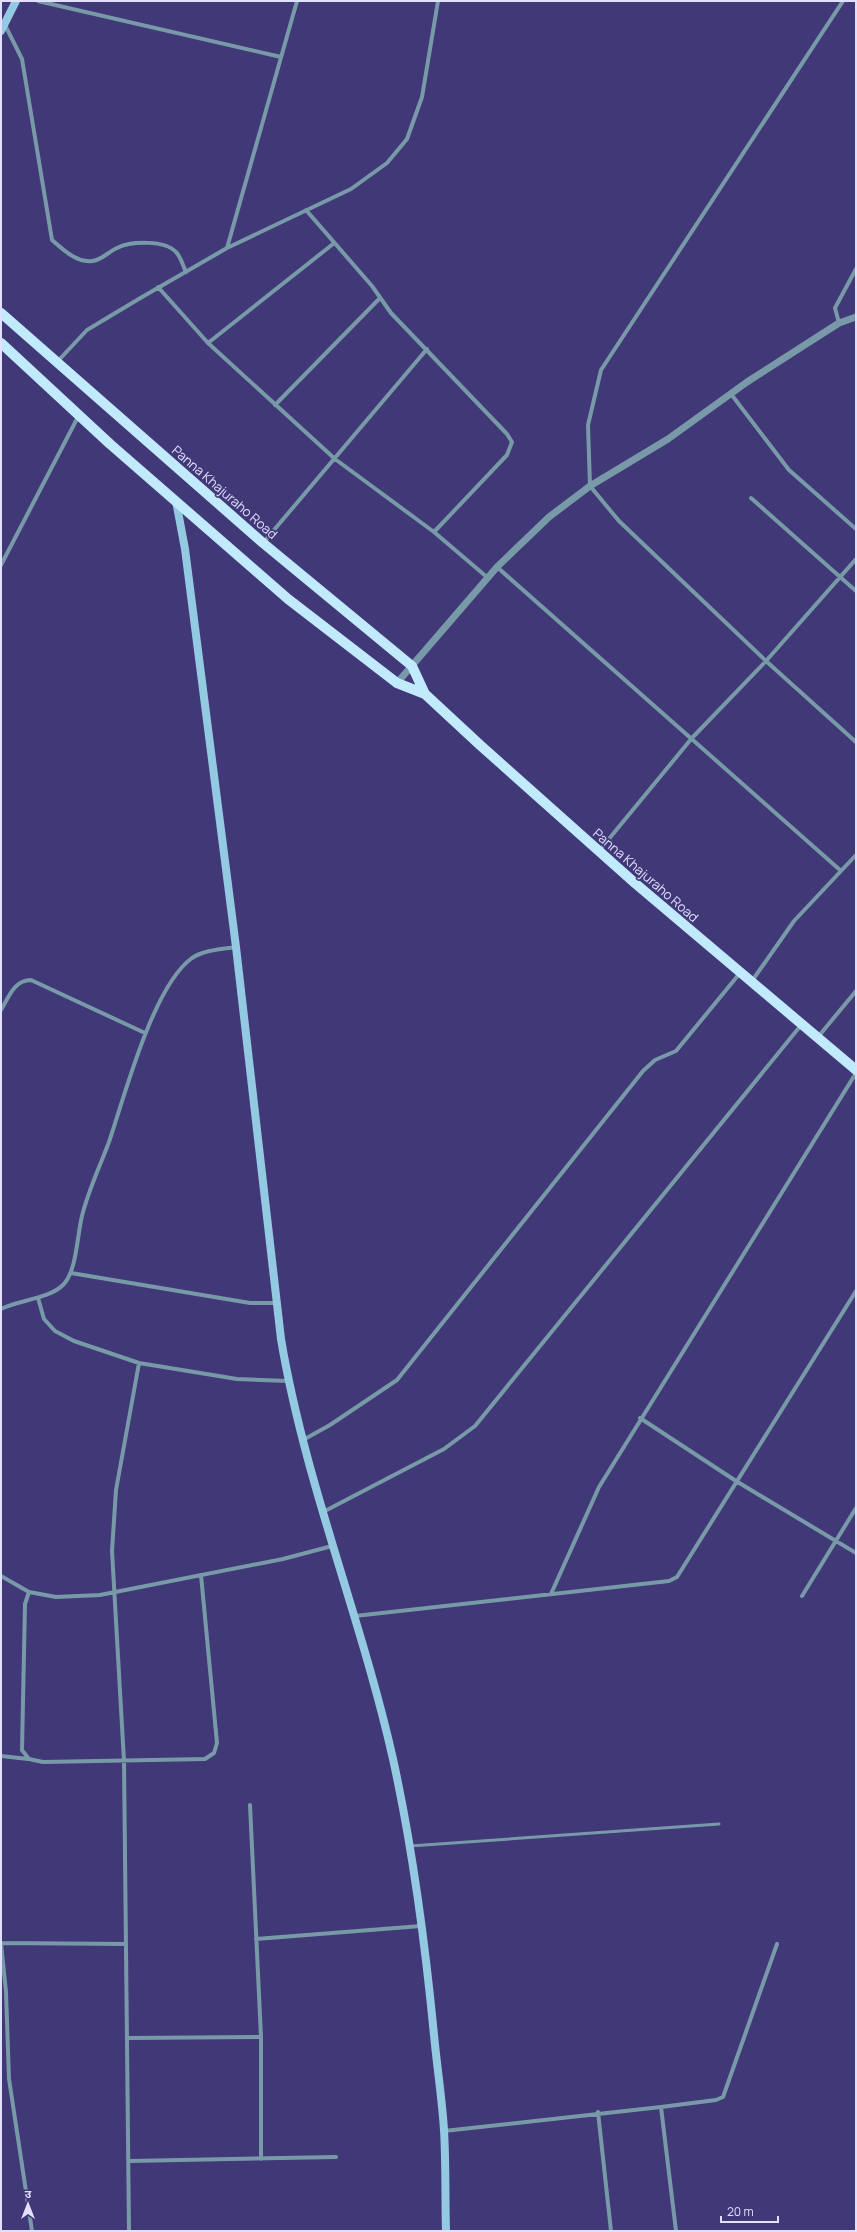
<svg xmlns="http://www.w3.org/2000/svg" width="857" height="2232" font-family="Manrope,'Noto Sans Devanagari',sans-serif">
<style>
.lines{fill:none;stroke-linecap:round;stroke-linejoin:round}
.service{stroke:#789aa8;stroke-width:3}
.minor{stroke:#789aa8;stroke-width:4}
.tertiary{stroke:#789aa8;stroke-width:7}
.secondary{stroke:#93cae1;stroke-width:8}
.primary{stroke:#c1eafd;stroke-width:10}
.labels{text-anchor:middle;stroke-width:3.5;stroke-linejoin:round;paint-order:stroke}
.street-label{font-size:13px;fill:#e1e0fe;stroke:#413877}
</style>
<rect width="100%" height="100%" fill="#413877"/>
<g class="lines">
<path class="service" d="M410 1846 719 1824"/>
<path class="minor" d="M38 1 281 57
M843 1 601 370 588 425 590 486 619 521 766 661 856 742
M5 25 22 59 52 240C62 249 77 263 92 261 102 260 108 252 117 248 131 241 165 240 176 252 181 257 183 266 186 272
M306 210 372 286 391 313 507 434 512 442 507 455 434 532 488 578
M227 248 297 1
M158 287 208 343 335 459 434 532
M839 323 835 308 856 269
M208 343 333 244
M57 362 87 330 137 300 227 248 351 189 387 163 407 139 422 97 438 1
M731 394 789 470 856 529
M275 405 380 298
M751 498 856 591
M263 543 427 349
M1 565 79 415
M497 567 840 870
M599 851 692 738 766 661 856 559
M752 981 794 921 856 855
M1 1010C9 997 14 980 31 980L145 1033
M818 1037 856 991
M71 1273 250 1303H277
M38 1298 44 1319 55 1331 74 1341 139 1363 237 1379 288 1381
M1 1309C18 1300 49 1299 63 1285 77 1271 77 1235 82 1216 88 1191 100 1166 109 1142 125 1095 153 986 192 958 204 950 222 949 236 947
M640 1418 736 1481 856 1553
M303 1440 330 1425 397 1380 643 1071 655 1060 676 1051 740 973
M323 1512 444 1449 475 1426 802 1024
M1 1576 29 1592 56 1597 100 1595 283 1559 332 1546
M29 1592 25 1604 22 1750 29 1759 43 1762 205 1759 214 1753 217 1743 201 1575
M551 1594 599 1487 856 1073
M802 1596 856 1508
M355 1616 669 1581 677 1577 856 1291
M1 1756 28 1759
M250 1805 261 2037V2159
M256 1939 421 1926
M1 1943 6 1992 9 2079 32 2231
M1 1943 126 1944
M128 2038 261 2037
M661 2107 716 2100 723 2097 777 1944
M598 2112 611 2231
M444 2131 661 2107 676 2231
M130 2161 336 2157
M129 2231 124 1761 112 1551 116 1490 139 1363"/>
<path class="tertiary" d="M397 683 497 567 549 517 590 486 668 439 747 382 839 323 856 317"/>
<path class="secondary" d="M1 31 16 1
M176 501 185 549 236 947 281 1339C305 1482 361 1617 393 1759 413 1850 425 1942 434 2035 437 2067 442 2098 444 2130 446 2164 445 2198 446 2231"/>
<path class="primary" d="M1 313 263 543 412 666 425 694 480 745 636 884 856 1070
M1 343 110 444 288 599 397 683 425 694"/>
</g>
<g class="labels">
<g class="street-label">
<text transform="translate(225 492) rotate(41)" y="5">Panna Khajuraho Road</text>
<text transform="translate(646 875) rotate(41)" y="5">Panna Khajuraho Road</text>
</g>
</g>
<rect width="857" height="2232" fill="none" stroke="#e1e0fe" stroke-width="4"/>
<g transform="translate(28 2204)" stroke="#413877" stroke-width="3" paint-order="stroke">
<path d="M0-3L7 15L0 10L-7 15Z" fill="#e1e0fe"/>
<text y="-6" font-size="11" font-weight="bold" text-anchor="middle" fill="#e1e0fe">उ</text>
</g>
<path d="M721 2216v6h57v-6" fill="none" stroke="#e1e0fe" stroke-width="2"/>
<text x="727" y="2216" font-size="12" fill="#e1e0fe" stroke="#413877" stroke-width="3" paint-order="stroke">20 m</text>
</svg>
